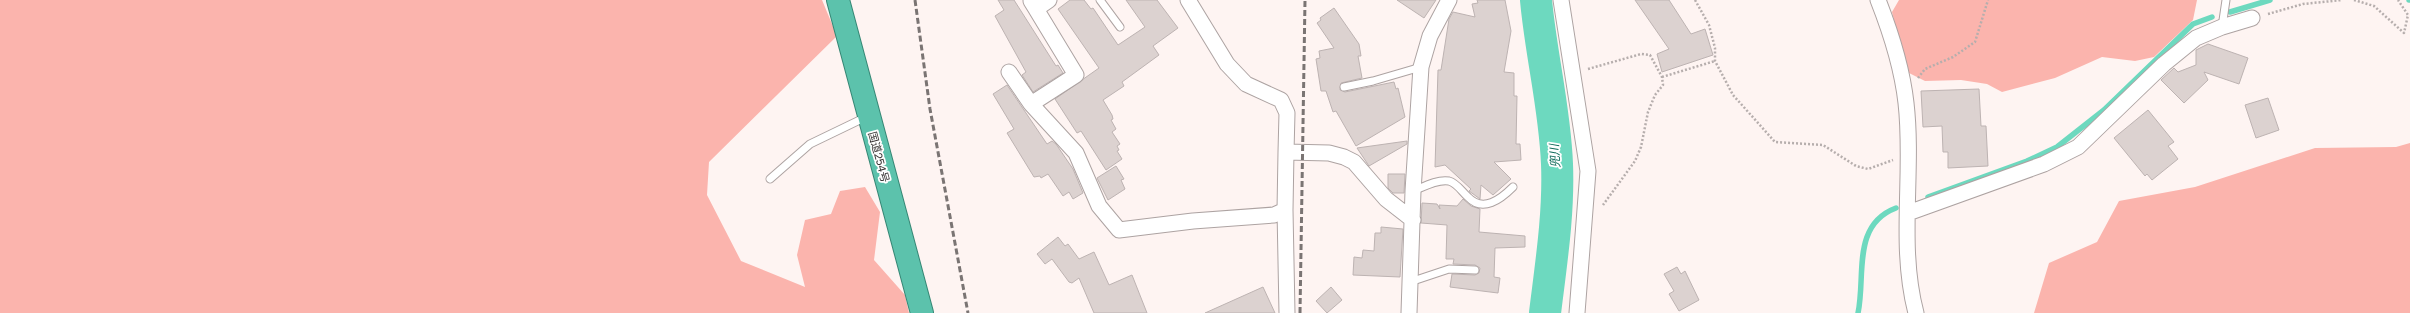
<svg xmlns="http://www.w3.org/2000/svg" width="2410" height="313" font-family="'Golos Text','Noto Sans JP',sans-serif">
<style>
.green{fill:#fbb4ad}
.lines{fill:none;stroke-linecap:round;stroke-linejoin:round}
.stream{stroke:#6dd9bf;stroke-width:5.5}
.river{stroke:#6dd9bf;stroke-width:32}
.building{fill:#dcd2d0;stroke:#bdb3b2}
.service-casing{stroke:#ada3a2;stroke-width:9}
.minor-casing{stroke:#ada3a2;stroke-width:17}
.trunk-casing{stroke:#368775;stroke-width:24}
.path{stroke:#b6aead;stroke-width:2.5;stroke-dasharray:2 2;stroke-linecap:butt}
.service{stroke:#fff;stroke-width:7}
.minor{stroke:#fff;stroke-width:15}
.trunk{stroke:#5cc2ac;stroke-width:22}
.rail{stroke:#7a7473;stroke-width:3;stroke-dasharray:6 3;stroke-linecap:butt}
.labels{text-anchor:middle;stroke-width:3.5;stroke-linejoin:round;paint-order:stroke}
.street-label{font-size:11px;fill:#393535;stroke:#fff}
.water-label{font-size:12px;font-style:italic;fill:#096655;stroke:#fff}
</style>
<rect width="100%" height="100%" fill="#fef4f2"/>
<path class="green" d="M0 0H822L837 36 709 162 707 195 741 261 805 287 797 255 805 220 831 214 840 191 865 187 880 212 874 260 905 295 909 313H0Z
M1899 0H2197L2193 20 2154 57 2135 61 2102 57 2055 78 2002 92 1987 84 1961 80 1925 81 1907 72 1892 12Z
M2410 143V313H2034L2049 263 2097 242 2119 201 2195 187 2315 148 2396 147Z"/>
<g class="lines">
<path class="stream" d="M2409 0H2410
M2230 12 2270 0
M1928 197 2027 161 2057 147 2104 110 2193 24 2212 17
M1858 313C1866 276 1851 225 1896 208"/>
<path class="river" d="M1536 0C1541 55 1555 109 1557 164 1559 213 1551 264 1545 313"/>
</g>
<path class="building" d="M998 0H1014L1056 66 1058 65 1063 73 1033 92 1022 75 1026 72 995 16 1004 10Z
M1070 0H1084L1091 9 1093 8 1118 45 1145 27 1126 0H1157L1178 28 1153 46 1159 55 1122 82 1124 86 1103 100 1112 115 1113 119 1111 120 1116 129 1112 132 1120 144 1117 146 1119 150 1117 151 1122 159 1106 170 1081 131 1077 133 1055 99 1099 68 1058 9Z
M1397 0H1436L1424 18Z
M1477 0H1505L1511 31 1504 72 1514 73V96H1517L1516 144H1520L1521 160 1494 162 1511 179 1493 195 1481 185 1480 199 1469 191 1471 189 1445 165 1435 167 1438 70H1441L1449 19 1453 12 1475 17 1472 4 1478 3Z
M1635 0H1669L1691 34 1705 29 1713 55 1662 72 1657 54 1669 49Z
M1334 8 1359 44 1361 56H1358L1362 78 1341 83 1340 90 1345 92 1394 82 1396 89 1398 88 1405 117 1356 146 1336 111 1333 112 1326 91H1321L1316 59 1320 58 1319 51 1334 48 1317 23 1321 20 1320 18Z
M2208 44 2248 58 2239 84 2204 72 2208 80 2184 103 2161 80 2174 68 2178 72 2196 65V50Z
M1007 85 1047 144 1052 141 1056 144 1073 169 1083 193 1073 199 1069 192 1063 196 1048 174 1041 178 1040 176 1034 177 1007 133 1014 129 993 94Z
M1979 89 1981 126H1986L1988 166 1948 168V152H1943L1942 126 1923 127 1921 91Z
M2268 98 2279 130 2256 138 2245 105Z
M2148 110 2174 142 2168 146 2178 159 2152 180 2147 174 2145 176 2114 138Z
M1407 141V144L1369 166 1357 148Z
M1116 166 1124 179 1121 180 1125 189 1108 200 1097 178Z
M1388 174H1405L1404 193H1393L1388 188Z
M1463 199 1471 206 1480 209 1479 232 1525 236V247L1495 248 1494 277 1500 278 1498 293 1450 287 1452 274 1475 275 1479 273 1480 268 1475 265 1453 264 1454 259H1446L1447 225 1421 223 1422 203 1437 204 1440 209 1439 205 1457 206Z
M1381 227 1403 229 1400 277 1353 275 1354 257 1362 258 1363 250 1374 251 1375 233H1381Z
M1058 237 1065 246 1068 244 1079 259 1094 252 1109 285 1132 275 1147 313H1094L1079 278 1072 283 1069 282 1052 259 1045 264 1037 254Z
M1677 267 1681 274 1685 271 1699 300 1679 311 1669 294 1674 291 1664 274Z
M1263 287 1275 313H1205Z
M1331 287 1342 300 1327 313 1316 301Z"/>
<g class="lines">
<defs>
<path id="service" d="M1100 0 1120 27
M2222 27 2226 0
M1344 87 1373 81 1421 67
M770 179 810 144 866 117
M1413 191C1423 187 1437 179 1449 181 1457 183 1462 192 1468 197 1483 213 1501 199 1513 187
M1410 282 1449 269 1475 270"/>
<path id="minor" d="M1188 0 1227 64 1246 84 1281 100 1287 113 1286 152 1329 153 1344 157 1354 162 1386 199 1413 220
M1561 0 1588 171 1577 313
M1878 0C1891 33 1902 67 1906 103 1914 172 1898 245 1916 313
M1031 1 1036 9 1049 0
M1009 72 1031 104 1076 75 1036 9
M1031 104 1076 153 1099 206 1119 230 1193 221 1274 215 1285 210 1286 152
M1285 210 1287 313
M1908 213 2044 164 2078 147 2164 64 2196 38 2222 27 2252 18
M1409 313 1413 191 1421 67 1430 36 1449 0"/>
<path id="trunk" d="M838 0 922 313"/>
</defs>
<use href="#service" class="service-casing"/>
<use href="#minor" class="minor-casing"/>
<use href="#trunk" class="trunk-casing"/>
<path class="path" d="M1695 0 1709 25 1715 48V61L1733 95 1775 142 1823 145 1856 166 1868 169 1893 160
M2354 0 2374 6 2404 33 2408 15 2398 0
M2268 14 2303 4 2342 0
M1588 69 1641 54 1650 55 1662 77 1663 85 1655 95 1648 112 1641 147 1635 161 1603 205
M1662 77 1715 61
M1918 78 1925 69 1953 57 1975 42 1988 0"/>
<use href="#service" class="service"/>
<use href="#minor" class="minor"/>
<use href="#trunk" class="trunk"/>
<path class="rail" d="M915 0 930 109 968 313
M1300 313 1305 0"/>
</g>
<g class="labels">
<g class="street-label">
<text transform="translate(879 157) rotate(75)" y="4">国道254号</text>
</g>
<g class="water-label">
<text transform="translate(1555 156) rotate(-94)" y="4">兜川</text>
</g>
</g>
</svg>
